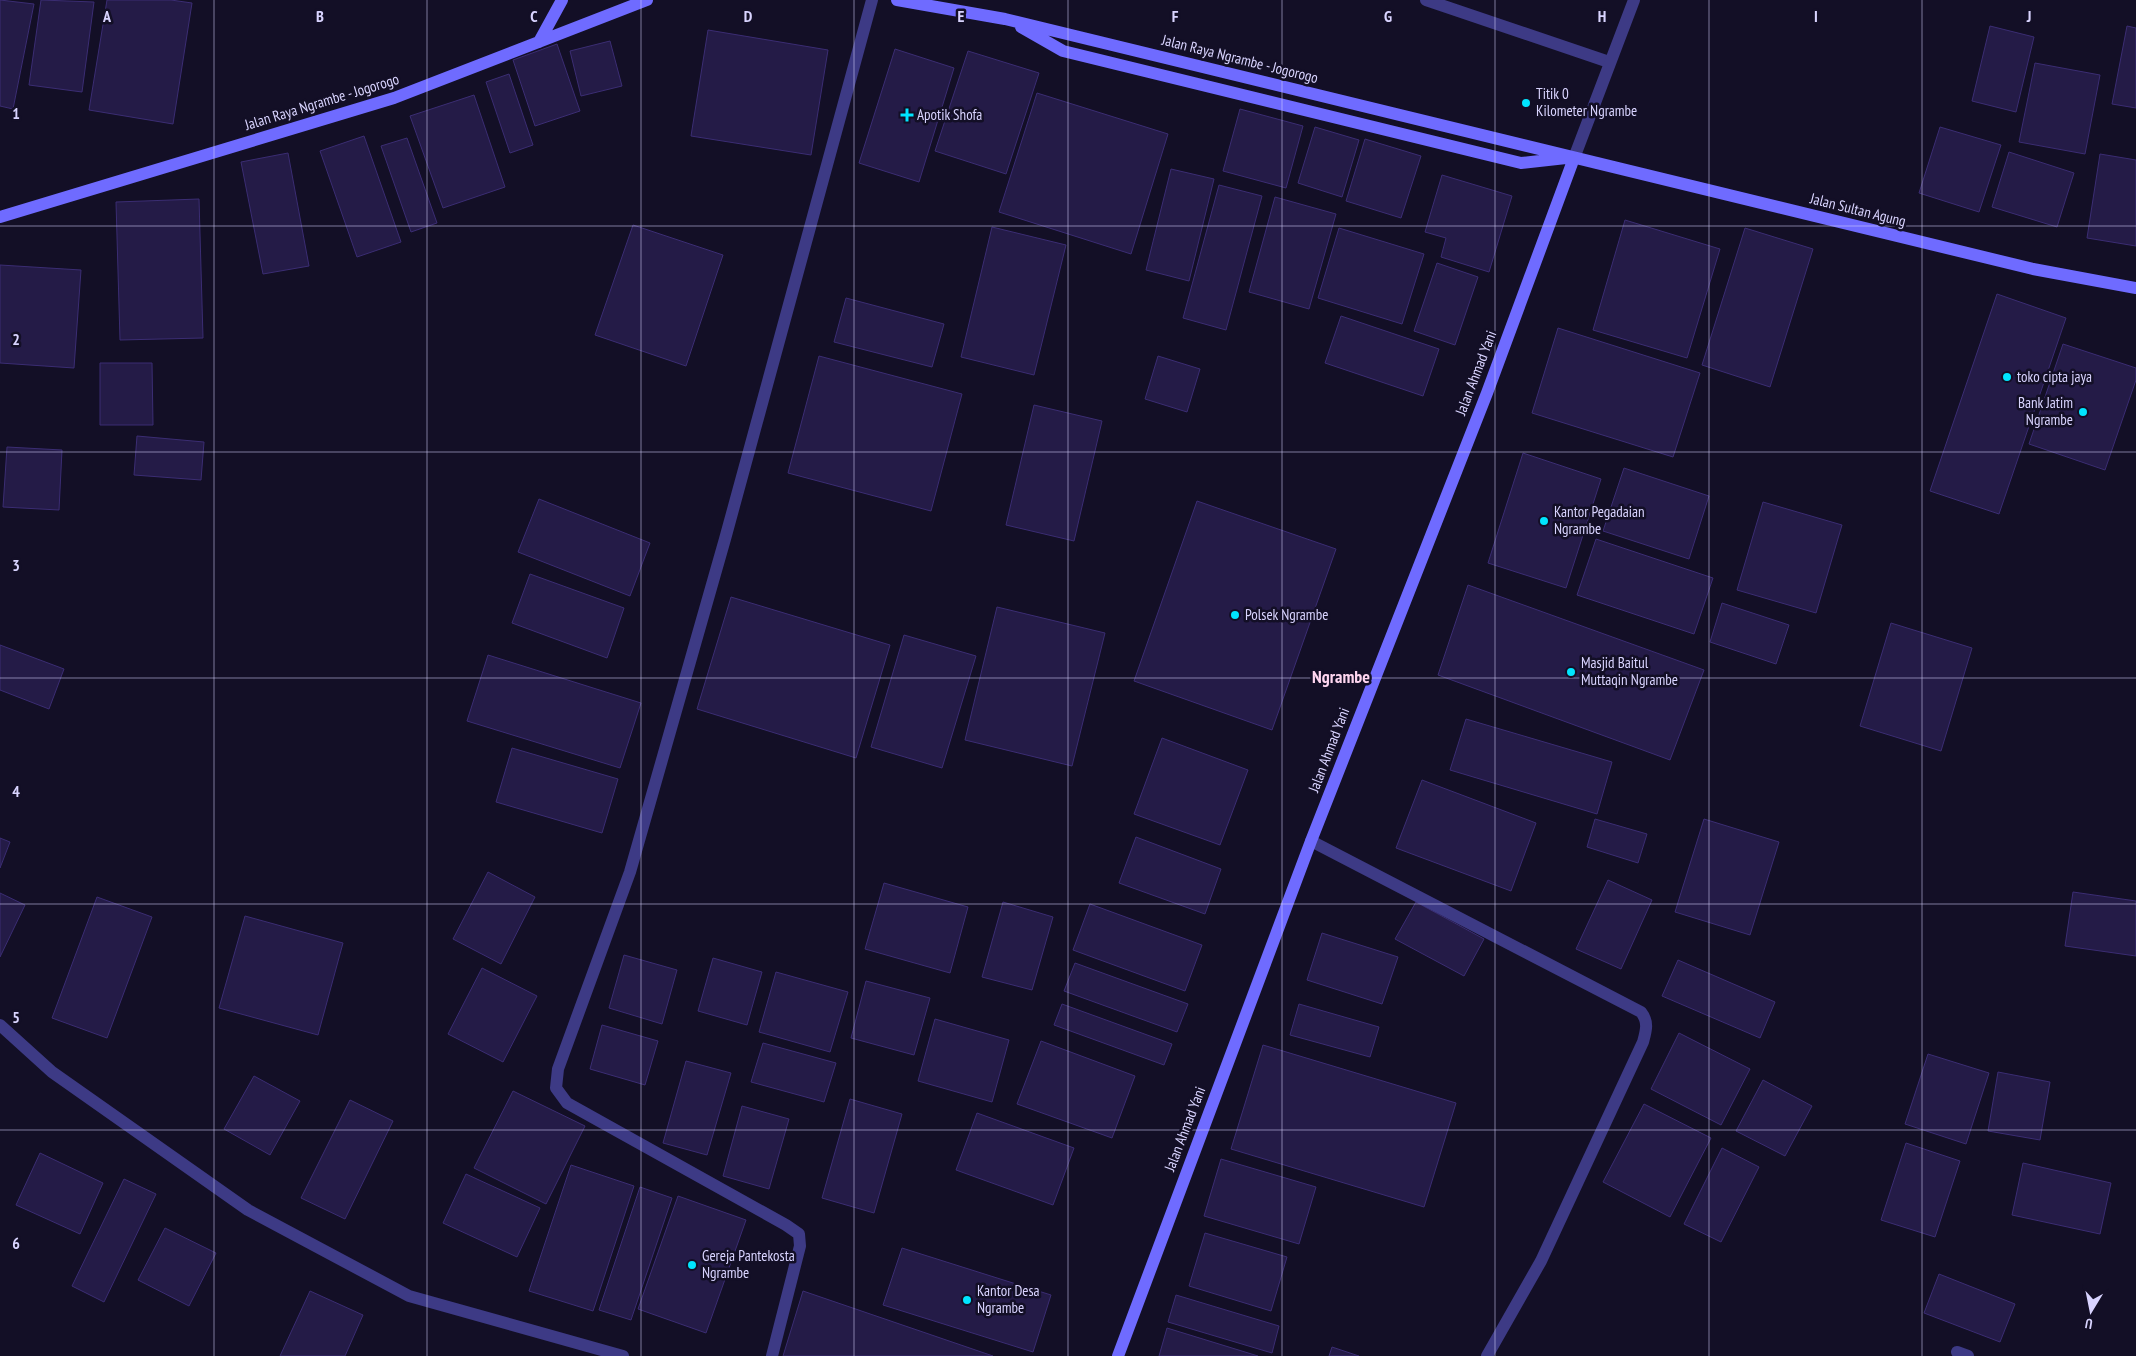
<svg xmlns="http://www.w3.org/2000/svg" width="2136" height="1356" font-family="'PT Sans Narrow',sans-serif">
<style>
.building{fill:#241b47;stroke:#3b2d73}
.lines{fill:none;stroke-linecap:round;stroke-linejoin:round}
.service{stroke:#3d3a85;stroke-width:12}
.minor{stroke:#3d3a85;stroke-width:12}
.tertiary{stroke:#3d3a85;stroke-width:12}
.secondary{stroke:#6f6bff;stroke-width:12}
.grid{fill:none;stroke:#d9d4ff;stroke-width:1;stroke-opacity:0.55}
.poi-dot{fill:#00e5ff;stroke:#130f26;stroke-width:2}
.labels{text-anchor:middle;stroke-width:5;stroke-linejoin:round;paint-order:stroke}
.street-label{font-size:15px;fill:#d9d4ff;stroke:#130f26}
.poi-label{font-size:15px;fill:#d9d4ff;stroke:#130f26;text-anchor:start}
.quarter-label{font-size:18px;font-weight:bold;fill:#ffd6f0;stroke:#130f26}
.grid-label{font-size:16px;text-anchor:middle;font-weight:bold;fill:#d9d4ff;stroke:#130f26;stroke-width:5;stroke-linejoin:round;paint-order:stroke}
</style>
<rect width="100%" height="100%" fill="#130f26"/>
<path class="building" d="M0 0 34 4 13 109 0 106Z
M41 0 94 2 82 92 29 85Z
M107 0H171L192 3 173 124 89 110Z
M1990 26 2034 37 2016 112 1972 101Z
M2127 26 2136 28V108L2112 104Z
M708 30 828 50 811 155 691 136Z
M610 41 622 86 581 96 570 51Z
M557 44 580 111 535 126 513 60Z
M895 49 954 68 919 182 859 163Z
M968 51 1039 73 1006 174 935 151Z
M2035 63 2100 75 2085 154 2019 142Z
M509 74 533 145 510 153 486 82Z
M1037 93 1168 134 1131 254 999 212Z
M474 95 505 187 443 208 410 116Z
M1240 109 1303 126 1286 188 1223 171Z
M1315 127 1359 140 1342 197 1298 183Z
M1940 127 2001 145 1979 212 1919 193Z
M364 136 401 242 357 257 320 151Z
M407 138 437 223 411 232 381 146Z
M1365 139 1421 156 1401 218 1346 201Z
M2009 152 2074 173 2057 227 1992 207Z
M288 153 309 266 263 274 241 162Z
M2100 154 2136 160V246L2087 238Z
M1171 169 1214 179 1189 281 1146 270Z
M1442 175 1512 196 1489 272 1441 257 1446 238 1425 232Z
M1219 185 1262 196 1226 330 1183 318Z
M1275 197 1336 214 1309 309 1249 292Z
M199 199 203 338 120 340 116 202Z
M1625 220 1720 249 1687 358 1593 330Z
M633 225 723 255 686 366 595 335Z
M992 227 1066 245 1034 375 961 357Z
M1339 228 1424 254 1402 324 1318 298Z
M1745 228 1813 249 1770 387 1702 365Z
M1437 263 1478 277 1455 345 1414 331Z
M0 265 81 270 74 368 0 363Z
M1997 294 2066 318 1999 514 1930 491Z
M846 298 944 324 932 367 834 342Z
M1341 316 1439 349 1423 396 1325 363Z
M1558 328 1700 373 1673 457 1532 413Z
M2063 344 2136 368V380L2105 470 2029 444Z
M819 356 962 394 931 511 788 473Z
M1158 356 1200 369 1187 412 1145 399Z
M100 363H152L153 425H100Z
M1034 405 1102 421 1074 541 1006 525Z
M137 436 204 442 201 480 134 475Z
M7 447 62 450 59 510 3 507Z
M1523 453 1601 479 1566 588 1488 563Z
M1624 468 1709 496 1689 559 1603 531Z
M539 499 650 543 630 596 518 552Z
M1197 501 1336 549 1272 730 1134 681Z
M1763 502 1842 525 1816 613 1737 590Z
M1596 539 1713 578 1694 634 1577 595Z
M530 574 624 608 607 658 512 623Z
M1468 585 1704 670 1670 760 1438 675Z
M731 597 890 645 856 758 697 709Z
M1722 603 1789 625 1776 664 1710 642Z
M997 607 1105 633 1072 766 965 740Z
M1891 623 1972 648 1941 751 1860 726Z
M904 635 976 656 942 768 871 747Z
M0 645 64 669 49 709 0 690Z
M488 655 641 703 620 768 467 721Z
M1466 719 1612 762 1597 814 1450 770Z
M1162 738 1248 770 1220 845 1134 814Z
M512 748 618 779 602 833 496 802Z
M1422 780 1536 823 1511 891 1396 848Z
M1595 819 1647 834 1638 863 1587 847Z
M1704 819 1779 842 1750 935 1675 912Z
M1136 837 1221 869 1205 914 1119 883Z
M0 838 10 842 0 868Z
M488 872 535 897 501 964 453 939Z
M1608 880 1652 900 1621 969 1576 949Z
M884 883 968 907 950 973 865 949Z
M2073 892 2136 901V956L2065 946Z
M0 893 25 905 0 957Z
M97 897 152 917 107 1038 52 1018Z
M1003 902 1053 917 1032 990 982 977Z
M1416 902 1484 939 1464 976 1395 939Z
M1090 904 1202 945 1185 991 1073 950Z
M245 916 343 943 318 1035 219 1008Z
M1322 933 1398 957 1382 1004 1307 980Z
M624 955 677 970 662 1024 609 1008Z
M713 958 762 972 747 1025 698 1011Z
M1678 960 1775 1002 1760 1038 1662 996Z
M1075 963 1188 1004 1177 1032 1064 991Z
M482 968 537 996 503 1062 448 1034Z
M776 972 848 992 830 1052 759 1032Z
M866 981 930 998 914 1055 851 1038Z
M1062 1004 1172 1044 1164 1065 1054 1025Z
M1299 1004 1379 1027 1370 1057 1290 1035Z
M935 1019 1009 1040 992 1102 918 1081Z
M602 1025 658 1041 645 1085 590 1069Z
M1679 1033 1750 1069 1721 1125 1651 1089Z
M1041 1041 1135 1076 1112 1138 1017 1104Z
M763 1043 836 1063 824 1102 751 1082Z
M1263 1045 1456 1103 1424 1207 1231 1149Z
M1928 1054 1989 1073 1966 1144 1905 1124Z
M686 1061 731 1073 707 1155 663 1143Z
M1998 1072 2050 1082 2040 1140 1988 1131Z
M254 1076 300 1101 270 1155 224 1129Z
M1763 1080 1812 1106 1785 1156 1736 1131Z
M513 1091 585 1126 546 1204 474 1168Z
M850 1099 902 1114 874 1213 822 1198Z
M350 1100 393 1121 345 1219 301 1198Z
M1644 1104 1711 1138 1670 1217 1603 1182Z
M742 1106 789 1119 769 1189 723 1176Z
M977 1113 1074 1148 1053 1205 956 1170Z
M1906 1143 1960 1161 1935 1237 1881 1220Z
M1722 1148 1759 1167 1721 1242 1684 1224Z
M40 1153 103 1183 80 1234 16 1205Z
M1221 1159 1316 1187 1299 1244 1204 1216Z
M2023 1163 2111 1183 2100 1234 2012 1215Z
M571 1165 634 1186 593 1311 529 1291Z
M466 1174 540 1208 517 1257 443 1223Z
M124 1179 156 1194 104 1302 72 1286Z
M640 1187 672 1198 631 1320 599 1310Z
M678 1196 746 1220 706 1333 638 1309Z
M165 1228 216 1253 189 1306 138 1280Z
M1205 1233 1287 1257 1271 1311 1189 1286Z
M902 1248 1051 1295 1033 1352 883 1305Z
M1939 1274 2015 1304 2000 1342 1924 1313Z
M310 1291 363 1315 345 1356H280Z
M803 1291 993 1356H783Z
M1176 1295 1279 1326 1272 1353 1168 1322Z
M1167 1328 1258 1356H1159Z
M1332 1347 1359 1356H1329Z"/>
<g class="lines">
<path class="service" d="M1426 0 1609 62"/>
<path class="minor" d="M1311 841 1641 1012C1649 1022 1646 1031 1643 1042L1541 1261 1487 1356
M0 1025 52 1072 248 1210 409 1296 623 1356
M1957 1352 1968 1356
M772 1356 800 1246 799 1234 786 1225 567 1103 556 1088 558 1069 630 872 725 539 872 0"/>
<path class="tertiary" d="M1574 158 1634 0"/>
<path class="secondary" d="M897 0 1005 19 2033 269 2136 288
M1021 27 1063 51 1521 163 1566 158
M539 42 562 0
M0 217 394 98 647 0
M1118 1356 1311 841 1487 393 1574 158"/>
</g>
<path class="grid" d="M214 0V1356M427 0V1356M641 0V1356M854 0V1356M1068 0V1356M1282 0V1356M1495 0V1356M1709 0V1356M1922 0V1356M0 226H2136M0 452H2136M0 678H2136M0 904H2136M0 1130H2136"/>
<g class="poi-dot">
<circle cx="1526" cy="103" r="5"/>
<path d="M904.5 107.5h5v5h5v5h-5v5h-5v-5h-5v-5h5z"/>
<circle cx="2007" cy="377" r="5"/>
<circle cx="2083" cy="412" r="5"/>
<circle cx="1544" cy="521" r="5"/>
<circle cx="1235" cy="615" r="5"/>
<circle cx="1571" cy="672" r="5"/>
<circle cx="692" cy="1265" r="5"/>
<circle cx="967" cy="1300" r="5"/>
</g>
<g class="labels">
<g class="street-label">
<text transform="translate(1240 59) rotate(14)" y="5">Jalan Raya Ngrambe - Jogorogo</text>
<text transform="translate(322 102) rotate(-17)" y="5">Jalan Raya Ngrambe - Jogorogo</text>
<text transform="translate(1858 210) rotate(14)" y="5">Jalan Sultan Agung</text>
<text transform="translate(1476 373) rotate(-69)" y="5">Jalan Ahmad Yani</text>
<text transform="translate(1329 750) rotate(-69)" y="5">Jalan Ahmad Yani</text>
<text transform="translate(1185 1129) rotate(-69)" y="5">Jalan Ahmad Yani</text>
</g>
<g class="poi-label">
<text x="1536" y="99">Titik 0<tspan x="1536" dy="17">Kilometer Ngrambe</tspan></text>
<text x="917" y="120">Apotik Shofa</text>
<text x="2017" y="382">toko cipta jaya</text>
<text x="2073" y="408" text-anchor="end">Bank Jatim<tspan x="2073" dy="17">Ngrambe</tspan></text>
<text x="1554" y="517">Kantor Pegadaian<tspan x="1554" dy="17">Ngrambe</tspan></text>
<text x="1245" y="620">Polsek Ngrambe</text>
<text x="1581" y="668">Masjid Baitul<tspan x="1581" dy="17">Muttaqin Ngrambe</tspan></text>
<text x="702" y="1261">Gereja Pantekosta<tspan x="702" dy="17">Ngrambe</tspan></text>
<text x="977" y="1296">Kantor Desa<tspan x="977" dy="17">Ngrambe</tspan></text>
</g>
<g class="quarter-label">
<text x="1341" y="683">Ngrambe</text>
</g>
</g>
<g class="grid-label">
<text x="107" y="22">A</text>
<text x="320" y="22">B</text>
<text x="534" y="22">C</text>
<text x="748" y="22">D</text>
<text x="961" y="22">E</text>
<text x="1175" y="22">F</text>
<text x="1388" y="22">G</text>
<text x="1602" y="22">H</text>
<text x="1816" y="22">I</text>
<text x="2029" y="22">J</text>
<text x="16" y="119">1</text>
<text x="16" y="345">2</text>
<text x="16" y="571">3</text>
<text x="16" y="797">4</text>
<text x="16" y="1023">5</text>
<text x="16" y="1249">6</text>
</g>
<g transform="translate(2091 1311) rotate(190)" stroke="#130f26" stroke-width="4" paint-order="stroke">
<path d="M0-4L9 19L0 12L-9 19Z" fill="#d9d4ff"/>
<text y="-8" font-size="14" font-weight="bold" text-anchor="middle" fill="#d9d4ff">U</text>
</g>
</svg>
